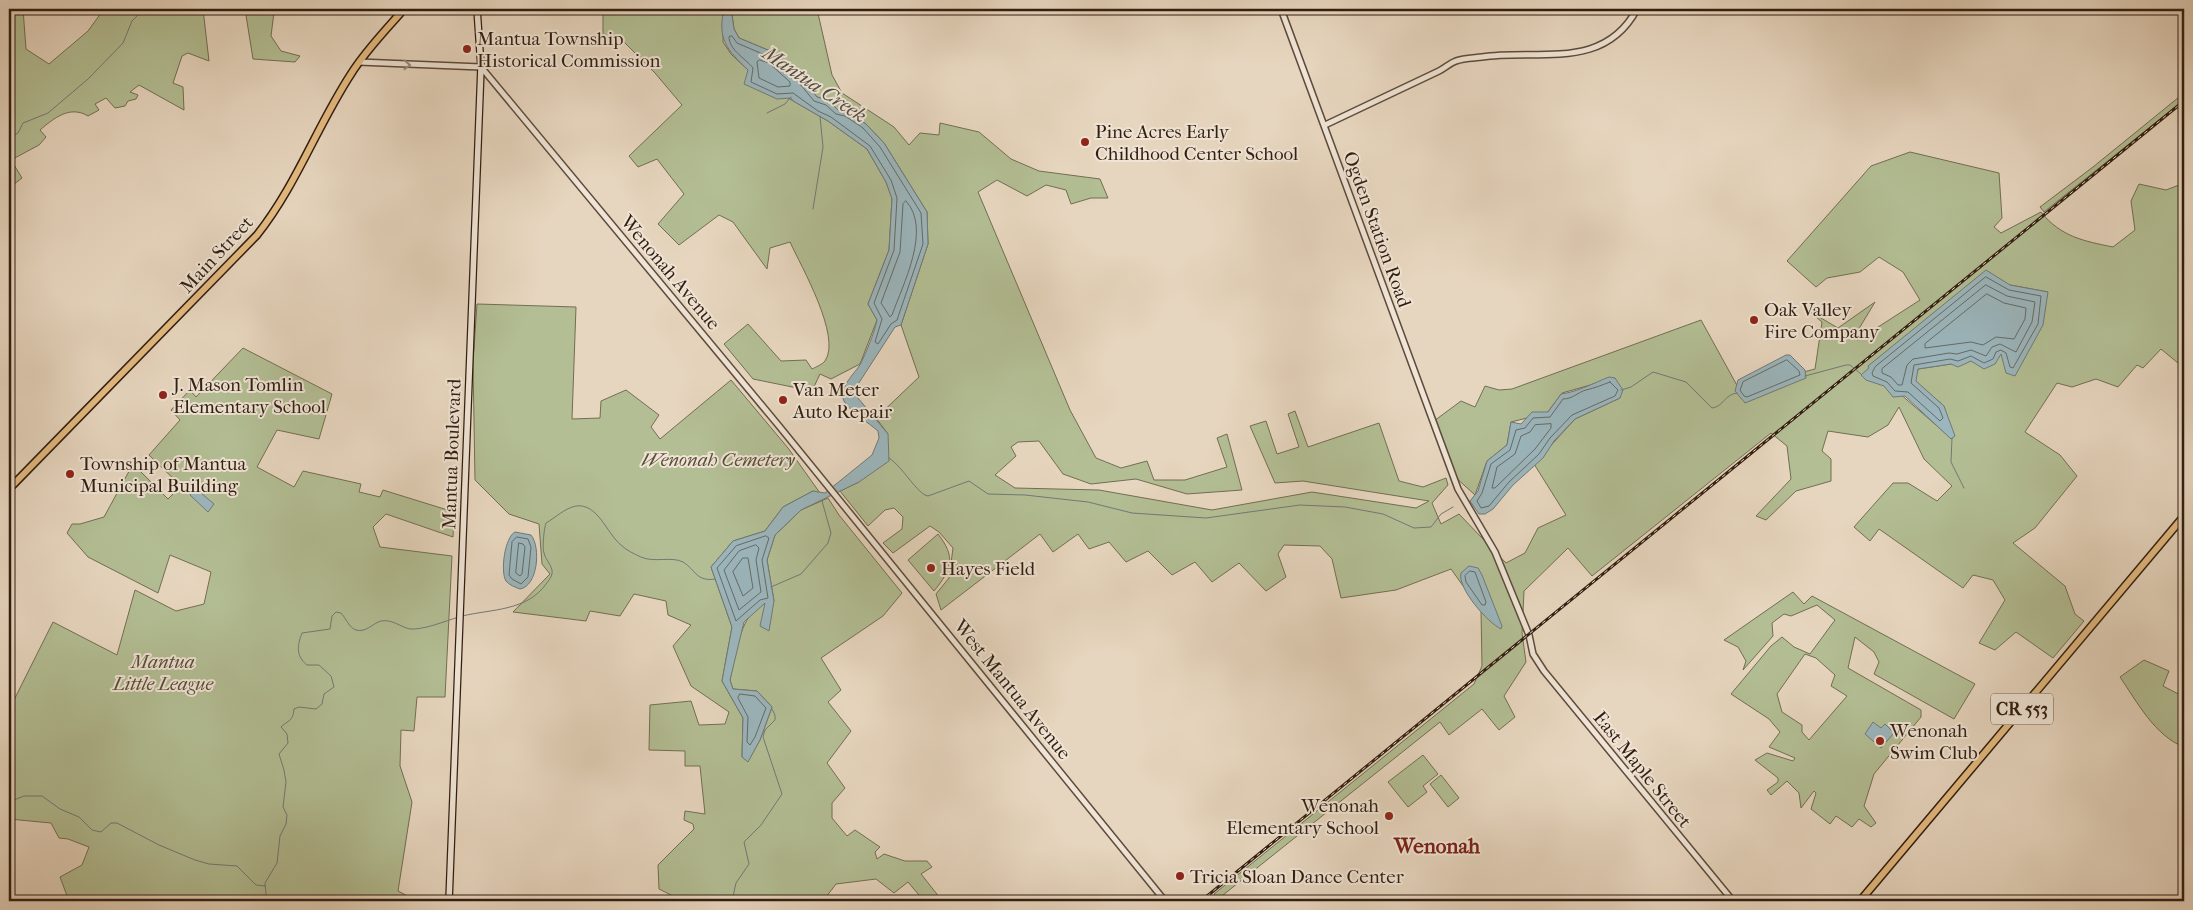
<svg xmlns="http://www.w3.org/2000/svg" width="2193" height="910" font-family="'IM FELL French Canon',serif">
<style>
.green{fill:#b3be94;stroke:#726e52;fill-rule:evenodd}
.water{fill:#9bb6bd;stroke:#717978}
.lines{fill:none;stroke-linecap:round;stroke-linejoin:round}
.shore{stroke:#666a66;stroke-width:1}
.stream{stroke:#717978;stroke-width:1}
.tertiary-casing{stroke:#5e4b3c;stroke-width:8}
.secondary-casing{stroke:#311d10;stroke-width:8}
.primary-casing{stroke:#311d10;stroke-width:9}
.tertiary{stroke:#efe4d5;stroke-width:5}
.secondary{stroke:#efe4d5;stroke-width:5.5}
.primary{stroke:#e4bb80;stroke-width:6}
.rail-casing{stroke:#311d10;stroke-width:3}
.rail{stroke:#efe4d5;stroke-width:1;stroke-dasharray:4;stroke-linecap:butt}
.oneway{stroke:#9a8a7c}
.poi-dot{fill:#8f2418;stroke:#efe4d5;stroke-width:2}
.labels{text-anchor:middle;stroke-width:4;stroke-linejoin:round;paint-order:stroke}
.shield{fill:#efe4d5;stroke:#6a594b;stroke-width:1}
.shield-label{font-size:18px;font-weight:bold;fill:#311d10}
.poi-label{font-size:19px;fill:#311d10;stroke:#efe4d5;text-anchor:start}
.street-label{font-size:19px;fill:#311d10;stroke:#efe4d5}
.park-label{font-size:19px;font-style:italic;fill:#584d38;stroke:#efe4d5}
.water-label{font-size:20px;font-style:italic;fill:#514b44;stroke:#efe4d5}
.quarter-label{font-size:21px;font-weight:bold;fill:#7a1f14;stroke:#efe4d5}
</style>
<rect width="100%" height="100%" fill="#e7d6bf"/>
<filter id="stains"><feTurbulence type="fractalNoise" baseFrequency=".004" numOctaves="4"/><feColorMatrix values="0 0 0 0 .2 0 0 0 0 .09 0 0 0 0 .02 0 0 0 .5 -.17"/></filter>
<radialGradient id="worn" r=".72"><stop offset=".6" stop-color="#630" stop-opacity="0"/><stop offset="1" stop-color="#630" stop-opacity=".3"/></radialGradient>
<path class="green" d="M9 9H23L26 49 49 64 88 31 104 9H203L209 61 188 53 182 56 173 83 183 87 184 110 139 85 130 92 138 95 136 99 128 101 125 106 115 108 106 98 95 104 99 110 88 116C70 105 54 118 40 130L46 137 39 145 11 160 22 178 9 188Z
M245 9H268L274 12 271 36 281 51 300 56 295 62 253 59Z
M603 9H724L723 42 731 54 748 70 788 98 828 121 867 149 886 182 892 198 889 250 868 304 877 320 860 364 831 379 820 374 812 391 753 379 724 344 748 324 781 361 806 360 812 369C816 367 823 364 825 361 842 337 801 266 790 242L770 248 767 269 733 222 719 215 679 245 658 224 684 194 657 159 638 167 629 156 682 105 655 73 619 37 603 45Z
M733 9H817L832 75 842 93 894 127 909 145 920 133 939 135 940 123 979 132 1011 159 1039 171 1100 179 1108 198H1091L1071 204 1066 190 1046 185 1027 196 997 180 978 192 1070 410 1096 458 1121 468 1147 461 1154 480H1185L1227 467 1217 438 1227 434 1242 490 1187 494 1136 479 1091 484 1063 474 1039 441 1018 442 1011 447 1016 456 995 475 1015 488 1099 490 1212 510 1312 492 1416 508 1429 501 1303 481 1275 483 1250 426 1266 421 1277 454 1299 447 1288 414 1295 411 1308 447 1379 423 1399 481 1423 487 1446 478 1448 485 1432 503 1441 524 1459 514 1506 563 1525 553 1538 528 1566 515 1534 464 1575 419 1620 398 1615 378 1562 393 1547 413 1511 422 1507 445 1487 461 1475 495 1454 476 1434 421 1461 401 1475 407 1485 386 1499 390 1512 389 1701 320 1739 389 1815 369 1822 322 1809 311 1838 328 1875 302 1854 337 1858 340 1920 300 1903 272 1879 257 1860 272 1827 278 1816 287 1787 261 1871 166 1910 152 1999 173 2002 218 1994 227 2001 233 2041 212C2061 237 2084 241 2113 247L2135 230 2131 201 2139 184 2166 190 2179 185 2184 201V368L2161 349 2143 368 2137 365 2118 387 2096 379 2072 387 2057 383 2025 432 2060 455 2077 476 2035 528 2013 543 2065 586 2075 614 2084 621 2053 658 2016 632 1995 650 1979 643 2005 600 1993 580 1973 575 1963 588 1879 529 1870 541 1854 527 1893 483H1908L1937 501 1952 486 1924 459 1899 407 1888 425 1868 437 1828 431 1822 451 1831 459V481L1796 491 1766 520 1756 516 1791 479 1787 446 1771 433 1592 576 1568 548 1524 591 1522 633 1526 662 1504 696 1515 717 1499 730 1482 709 1449 735 1440 722 1218 899 1214 894 1474 684 1482 666 1481 611 1451 569 1396 590 1341 598 1332 559 1320 546 1284 545 1278 554 1286 577 1266 591 1239 563 1212 582 1195 562 1172 575 1148 551 1126 562 1109 542 1089 549 1078 534 1053 552 1040 534 941 610 936 594 949 578 953 548 939 532 930 526 893 553 883 543 902 529 903 517 894 508 885 510 868 526 840 491 859 482 888 434 876 418 919 377 901 325 928 244 927 212 884 143 866 124 846 111H839L828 100 817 97 799 75 775 53 739 38 734 29 732 15ZM2010 285 2048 292 1971 361 1918 369 1915 381 1944 406 1952 439 1868 366Z
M2184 93V100L2044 212 2040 207 2093 167Z
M477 304 576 307 572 419 600 418 601 401 626 390 659 415 651 427 660 439 731 380 788 448 820 493 813 491 783 507 765 531 733 541 711 567 732 627 722 681 743 718 742 757 748 761 760 740 772 707 757 691 733 689 730 680C736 654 740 604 774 601L767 560 775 535 801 510 828 498 839 515 902 593 883 616 821 658 841 690 828 702 851 731 827 763 845 788 832 803V818L847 836 855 830 880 847 875 852 877 859 884 854 905 861H927L932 867 921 874 940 898 935 901H924L908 882 894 893 876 879 836 884 823 901H683L659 889 658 865 694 829 693 824 684 820 685 811 705 814 700 766H685V751L649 750 650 705 691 701 699 725 725 724 729 712 691 686 673 646 691 625 668 615 666 601 634 594 620 616 590 611 586 621 513 612 550 574 542 564 539 524 509 514 475 480 473 363Z
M243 348 332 394 319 439 277 430 257 467 294 487 303 471 361 484 359 492 380 497 383 490 454 512 453 537 386 514 373 527 380 547 452 556 445 697H417L414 731 401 730 400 766 412 802 398 891 417 901H69L60 877 82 865 89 847 68 839 59 838 51 823 9 819V710L53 622 117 655 135 590 176 611 204 604 211 572 170 555 158 593 88 557 67 533 72 524H80L104 517 133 464 168 499 181 486 149 455 180 420 171 410 190 390 196 397Z
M938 534C956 557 952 569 934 591L908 560Z
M1793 592 1804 604 1812 596 1975 684 1954 719 1874 674 1879 662 1874 652 1855 637 1848 668 1921 710V717L1874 774 1864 806 1876 823 1871 827 1859 819 1852 827 1836 816 1830 824 1811 809 1816 793 1814 791 1801 808 1799 793 1787 781 1771 795 1767 790 1778 782V778L1755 760 1767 753 1793 761 1795 758 1769 747 1780 732 1769 719 1731 694 1771 646 1782 637 1794 647 1810 654 1835 620 1817 605 1791 616 1784 614 1772 623 1773 636 1743 670 1746 661 1738 647 1724 640ZM1805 654 1816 658 1835 675 1831 686 1847 696 1809 740 1802 732V725L1782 712 1777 694Z
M2144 660 2169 671 2163 686 2184 697V747C2155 736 2137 702 2120 677Z
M1423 755 1438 774 1423 786 1427 792 1408 807 1388 782Z
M1441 775 1459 798 1448 807 1430 784Z"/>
<path class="water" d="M724 9H733L732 15 734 29 739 38 775 53 799 75 817 97 828 100 839 111H846L866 124 884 143 927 212 928 244 901 325 895 327 853 392 888 434 889 461 859 482 801 510 775 535 767 560 774 601 769 631 760 626 765 603 744 622 730 680 733 689 757 691 772 707 760 740 748 762 742 757 743 718 722 681 732 627 711 567 733 541 765 531 783 507 813 491 825 493 872 455 879 438 878 431C869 423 848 410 844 401 838 387 855 374 861 363 867 350 874 334 877 320L868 304 889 250 892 199 886 182 867 149 828 121 793 101 791 98 777 99 744 84 748 70C727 50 717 39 724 9Z
M1986 270 2010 285 2048 292 2043 325 2015 376 2006 373 2001 354 1995 364 1984 369 1971 361 1958 367 1951 364 1918 369 1916 381 1944 406 1955 436 1951 439 1905 396 1893 397 1884 386 1866 380 1861 375 1869 368 1868 366Z
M1786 355H1790L1805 370 1806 378 1745 403 1735 391 1738 380Z
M1609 377 1615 378 1623 390 1620 398 1575 419 1554 441 1543 458 1513 485 1493 509 1485 514H1479L1470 501 1478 491 1487 461 1507 445 1511 422 1521 424 1532 412H1548L1561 394C1577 392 1594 383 1609 377Z
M195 488 214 504 208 512 190 495Z
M515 532 531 535C541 547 538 586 520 589 515 587 509 585 506 581 500 571 505 537 515 532Z
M1469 566 1478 568 1482 575 1502 626 1501 629C1488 623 1457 588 1461 573Z
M1873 722 1881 728 1885 724 1894 733 1881 748 1865 734Z"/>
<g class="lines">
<path class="shore" d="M732 36 737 43 772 58 795 78 814 101 826 105 836 114 845 116 863 128 880 147 921 213 923 244 897 320 891 324 878 344 875 342 882 319 874 303 894 250 897 198 891 180 870 146 831 117 818 111 793 93 777 94 751 82 753 68C745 58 729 50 729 37Z
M760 60 769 63 790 82V86L778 87 759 78 757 62Z
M906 201C932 229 903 284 892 315L890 317 881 303 900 252 903 204Z
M1986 277 2009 290 2041 296 2038 324 2013 368 2010 367 2006 353 2001 350 1996 352 1993 359 1984 363 1971 356 1958 361 1950 359 1914 365 1911 383 1939 408 1943 418 1940 421 1908 392 1895 391 1887 382 1873 376 1872 373 1875 367Z
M1986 285 2007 296 2035 302 2032 322 2016 352 2000 344 1992 347 1986 356 1971 350 1957 354 1949 353 1913 359 1907 365 1902 385H1898L1891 377 1882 373V369Z
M1987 294 2004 303 2026 308 2025 319 2014 339 1996 337 1983 345 1971 342 1925 348V344Z
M1787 360 1799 371 1800 375 1747 397 1744 396 1740 390 1743 382Z
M1610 382 1618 390 1615 396 1572 415 1550 438 1539 454 1509 482 1489 506 1481 508 1477 501 1482 493 1491 464 1510 450 1516 430 1525 428 1533 418 1550 417 1563 399C1573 399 1578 392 1586 390 1595 388 1602 385 1610 382Z
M1551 424V428L1535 449 1495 488H1492L1497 467 1515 454 1521 436 1530 432 1535 425Z
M766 536 769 538 762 560 768 598 760 600 736 621 717 568 736 546Z
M517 537 528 539 531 547 528 577 521 584 512 579 509 575 512 542Z
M519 543 523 544 525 547 522 574 520 576 516 573Z
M756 545 759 548 756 560 761 592 739 610 724 570 739 551Z
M743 558H748L753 588 743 596 733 572Z
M1470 571 1475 572 1486 602 1485 605H1482L1466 582 1465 576Z
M740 694 755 696 766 708 755 737 750 745 747 742 748 717 738 698Z"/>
<path class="stream" d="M767 113 785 104 791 97
M9 138 18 133 23 123 48 113 88 79 123 43 132 21 144 9
M813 209 823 147 820 116
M1805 376 1846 365H1850L1861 374
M1621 390 1631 387 1653 372 1686 382 1712 408C1723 407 1725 394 1737 393
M1952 438 1951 462 1964 488
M889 458C904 468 917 494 928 496L969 481 988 494 1025 495 1088 502 1132 513 1206 518 1300 505 1345 507 1383 514 1414 528 1431 527 1441 514 1453 507
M771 587 801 574 828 543 831 533 822 501
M462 616C492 609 527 611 546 584 549 580 553 576 552 570 551 564 545 559 544 553 542 549 544 528 546 523 555 518 565 508 576 506 598 503 607 534 621 545 626 550 634 554 641 557 654 563 671 556 683 562 696 570 696 582 715 579
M9 802 24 796H42L60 809 79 817 92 830 101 832 111 823H117L159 845 195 860 209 864 237 866 256 885 265 886
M263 901 266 894 265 883 277 863 280 836 286 824 287 815 283 807 286 782 284 770 279 754 288 743 287 734 281 727C288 720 293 722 294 709L299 707 316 709 322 704 324 694 334 687 331 676 319 665H307C296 656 297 646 302 633L330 629 332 616 336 612 341 613C346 618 349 628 356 630 366 633 373 623 381 621 393 619 400 627 410 629 424 630 445 621 459 617
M732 901 736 883 749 864 744 842 761 825 782 794 763 737 765 730 775 720V715L772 709"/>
<defs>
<path id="tertiary" d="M1281 9 1458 489 1495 552 1529 635 1533 654 1544 671 1733 901
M359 62 481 67 779 426 1165 901
M1325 125 1439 71C1445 68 1450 63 1456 61 1463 58 1474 58 1482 57 1539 49 1604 71 1637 9"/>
<path id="secondary" d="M449 901 481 67 477 9"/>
<path id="primary" d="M9 489 257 235C296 186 317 126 351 74 366 50 386 30 404 9
M1860 901 2184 516"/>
</defs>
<use href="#tertiary" class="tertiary-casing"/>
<use href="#secondary" class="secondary-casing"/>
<use href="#primary" class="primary-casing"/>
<use href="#tertiary" class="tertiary"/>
<use href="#secondary" class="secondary"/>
<use href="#primary" class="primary"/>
<defs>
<path id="rail" d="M1201 901 2184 101"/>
</defs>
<use href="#rail" class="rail-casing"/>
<use href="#rail" class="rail"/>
</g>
<defs><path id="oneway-chevron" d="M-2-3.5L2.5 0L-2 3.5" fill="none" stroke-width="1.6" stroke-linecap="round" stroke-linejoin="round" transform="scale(1.25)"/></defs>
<use class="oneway" href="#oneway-chevron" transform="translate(407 65) rotate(2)"/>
<g class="poi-dot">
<circle cx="467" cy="49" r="5"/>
<circle cx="1085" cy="142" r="5"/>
<circle cx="1754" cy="320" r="5"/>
<circle cx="163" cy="395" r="5"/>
<circle cx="783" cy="400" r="5"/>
<circle cx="70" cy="474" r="5"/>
<circle cx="931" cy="568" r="5"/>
<circle cx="1880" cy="741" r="5"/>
<circle cx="1389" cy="816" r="5"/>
<circle cx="1180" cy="876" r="5"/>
</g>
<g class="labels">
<rect class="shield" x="1991" y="693.5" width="62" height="31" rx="4"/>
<g class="shield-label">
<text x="2022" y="715">CR 553</text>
</g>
<g class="poi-label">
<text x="477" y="45">Mantua Township<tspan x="477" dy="22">Historical Commission</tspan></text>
<text x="1095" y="138">Pine Acres Early<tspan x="1095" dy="22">Childhood Center School</tspan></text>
<text x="1764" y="316">Oak Valley<tspan x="1764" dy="22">Fire Company</tspan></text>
<text x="173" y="391">J. Mason Tomlin<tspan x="173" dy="22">Elementary School</tspan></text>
<text x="793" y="396">Van Meter<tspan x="793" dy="22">Auto Repair</tspan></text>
<text x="80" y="470">Township of Mantua<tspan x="80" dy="22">Municipal Building</tspan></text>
<text x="941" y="575">Hayes Field</text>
<text x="1890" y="737">Wenonah<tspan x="1890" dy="22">Swim Club</tspan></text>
<text x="1379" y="812" text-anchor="end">Wenonah<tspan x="1379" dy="22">Elementary School</tspan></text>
<text x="1190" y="883">Tricia Sloan Dance Center</text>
</g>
<g class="street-label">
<text transform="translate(1378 229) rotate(70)" y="7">Ogden Station Road</text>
<text transform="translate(216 254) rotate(-47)" y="7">Main Street</text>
<text transform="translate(671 272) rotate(50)" y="7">Wenonah Avenue</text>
<text transform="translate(451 454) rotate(-88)" y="7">Mantua Boulevard</text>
<text transform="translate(1013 689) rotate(51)" y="7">West Mantua Avenue</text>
<text transform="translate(1643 769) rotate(51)" y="7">East Maple Street</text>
</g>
<g class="park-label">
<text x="718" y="466">Wenonah Cemetery</text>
<text x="163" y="668">Mantua<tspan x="163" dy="22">Little League</tspan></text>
</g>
<g class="water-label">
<text transform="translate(815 84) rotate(34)" y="7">Mantua Creek</text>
</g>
<g class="quarter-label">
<text x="1437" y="853">Wenonah</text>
</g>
</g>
<rect width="2193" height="910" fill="none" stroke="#e7d6bf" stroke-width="30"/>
<rect x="10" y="10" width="2173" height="890" fill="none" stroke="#311d10" stroke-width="2.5"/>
<rect x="15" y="15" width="2163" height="880" fill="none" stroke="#311d10"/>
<rect width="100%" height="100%" filter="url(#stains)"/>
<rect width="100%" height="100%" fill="url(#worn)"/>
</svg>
